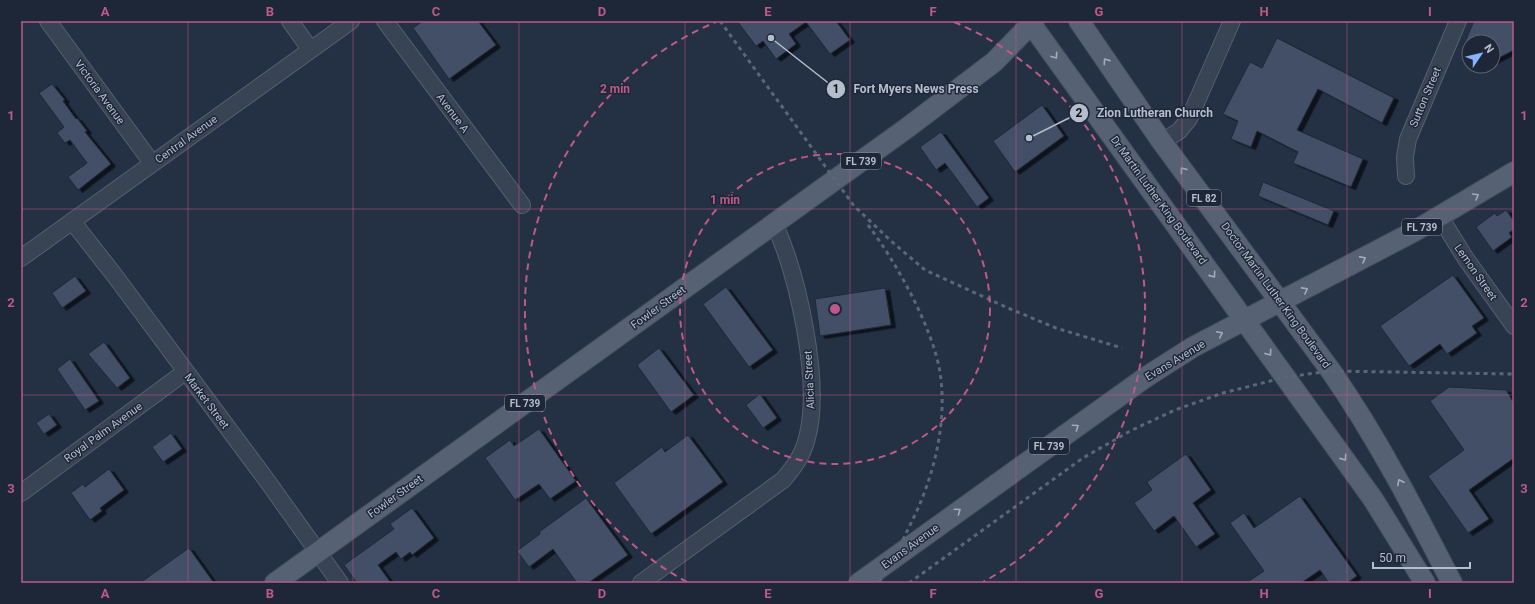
<svg xmlns="http://www.w3.org/2000/svg" width="1535" height="604" font-family="Roboto,sans-serif">
<style>
.building{fill:#425066;stroke:#1f293a;filter:url(#shadow)}
.lines{fill:none;stroke-linecap:round;stroke-linejoin:round}
.minor-casing{stroke:#566070;stroke-width:18}
.major-casing{stroke:#424b5c;stroke-width:22}
.minor{stroke:#384353;stroke-width:16}
.major{stroke:#566273;stroke-width:20}
.rail{stroke:#5a667a;stroke-width:3;stroke-dasharray:4 4;stroke-linecap:butt}
.oneway{stroke:#a2acbb}
.grid{fill:none;stroke:#bd5a89;stroke-width:1;stroke-opacity:0.55}
.ring{fill:none;stroke:#bd5a89;stroke-width:2;stroke-dasharray:7 5}
.labels{text-anchor:middle;stroke-width:3;stroke-linejoin:round;paint-order:stroke}
.shield{fill:#1d2738;stroke:#8791a0;stroke-width:1}
.shield-label{font-size:10px;font-weight:bold;fill:#b5becd}
.street-label{font-size:11px;fill:#b5becd;stroke:#1d2738}
.centre{fill:#bd5a89;stroke:#1d2738;stroke-width:2}
.ring-label{font-size:12px;text-anchor:middle;font-weight:bold;fill:#bd5a89;stroke:#1d2738;stroke-width:3;stroke-linejoin:round;paint-order:stroke}
.leader{fill:none;stroke:#b5becd;stroke-width:1.5}
.callout-dot{fill:#b5becd;stroke:#1d2738;stroke-width:1.5}
.mark-label{font-size:12px;text-anchor:middle;font-weight:bold;fill:#111}
.callout-label{font-size:12px;text-anchor:middle;font-weight:bold;fill:#b5becd;stroke:#1d2738;stroke-width:3;stroke-linejoin:round;paint-order:stroke}
.neatline{fill:none;stroke:#bd5a89;stroke-width:1.5}
.grid-label{font-size:13px;text-anchor:middle;font-weight:bold;fill:#bd5a89}
</style>
<defs>
<filter id="shadow"><feDropShadow dx="4.5" dy="2.5" stdDeviation="0" flood-color="#0009"/></filter>
</defs>
<rect width="100%" height="100%" fill="#243043"/>
<path class="building" d="M423 21H478L496 45 449 79 413 28Z
M737 21H836L850 40 830 54 806 22 789 34 796 44 776 59 763 41 756 46Z
M1474 21H1514V50L1493 61V42H1465Z
M1277 38 1394 98 1382 123 1318 89 1297 130 1363 159 1351 187 1293 163 1298 152 1257 131 1251 147 1231 139 1238 121 1223 114 1250 62 1262 68Z
M52 84 65 100 63 101 76 119 77 118 87 131 85 132 111 164 78 190 68 177 87 163 70 140 65 143 57 133 64 127 39 93Z
M1042 105 1064 136 1015 172 993 141Z
M941 132 989 198 977 207 945 163 936 170 920 147Z
M1263 182 1334 211 1328 225 1258 196Z
M1506 210 1514 221V229L1509 233 1512 237 1493 251 1476 227 1495 213 1497 216Z
M1453 275 1484 318 1472 326 1477 333 1447 354 1440 344 1409 366 1380 326Z
M75 276 86 291 62 308 52 293Z
M726 287 773 350 749 367 703 304Z
M885 288 891 325 820 336 815 299Z
M104 342 130 378 117 388 88 354Z
M659 348 694 395 671 412 637 365Z
M70 359 99 401 85 410 57 369Z
M1449 387 1506 390 1514 403V458L1469 490 1489 519 1468 533 1428 476 1464 450 1430 401Z
M760 394 777 418 763 428 746 405Z
M49 414 57 425 44 434 36 423Z
M539 429 576 481 550 499 539 484 515 500 485 458 510 440 514 446Z
M171 433 182 449 163 462 152 447Z
M688 435 723 482 651 534 614 483 662 447 665 452Z
M1186 454 1211 490 1193 503 1215 534 1196 547 1174 516 1154 531 1134 503 1152 490 1147 482Z
M109 469 124 490 100 508 102 511 90 520 71 493 83 484 85 487Z
M1300 496 1357 576 1347 583H1329L1320 570 1301 583H1246L1264 571 1230 523 1244 513 1254 528Z
M586 498 628 555 588 583H577L553 549 529 567 517 551 540 534 539 532Z
M412 508 434 538 412 555 410 552 401 559 396 552 378 565 391 583H357L344 565 394 529 390 524Z
M189 548 214 583H140Z"/>
<g class="lines">
<defs>
<path id="minor" d="M48 21 152 163
M290 21 310 49
M385 21 522 205
M1162 142 1179 131 1189 119 1232 21
M1406 176 1405 157 1408 139 1458 21
M1440 217 1466 259 1514 326
M72 221 115 276 268 482 340 583
M21 258 351 21
M21 493 185 372
M641 583 783 480C794 467 803 455 807 438 822 383 798 275 774 223"/>
<path id="major" d="M1029 21 1373 499 1425 583
M1079 21 1162 142 1331 371C1378 439 1414 509 1452 583
M275 583 907 128 994 62 1034 21
M859 583 1146 377 1193 347 1413 232 1514 172"/>
</defs>
<use href="#minor" class="minor-casing"/>
<use href="#major" class="major-casing"/>
<use href="#minor" class="minor"/>
<use href="#major" class="major"/>
<path class="rail" d="M720 21 854 206 891 241 925 270 1008 308 1056 328 1122 348
M868 225C896 262 932 326 940 372 948 424 933 481 909 527 900 546 891 567 878 583
M909 583 1083 458 1130 431 1175 410 1223 393 1286 377 1331 371 1514 374"/>
</g>
<defs><path id="oneway-chevron" d="M-2-3.5L2.5 0L-2 3.5" fill="none" stroke-width="1.6" stroke-linecap="round" stroke-linejoin="round"/></defs>
<g class="oneway">
<use href="#oneway-chevron" transform="translate(1055 56) rotate(54)"/>
<use href="#oneway-chevron" transform="translate(1106 61) rotate(-125)"/>
<use href="#oneway-chevron" transform="translate(1183 170) rotate(-127)"/>
<use href="#oneway-chevron" transform="translate(1476 196) rotate(-30)"/>
<use href="#oneway-chevron" transform="translate(1363 259) rotate(-28)"/>
<use href="#oneway-chevron" transform="translate(1213 275) rotate(55)"/>
<use href="#oneway-chevron" transform="translate(1305 290) rotate(-28)"/>
<use href="#oneway-chevron" transform="translate(1220 334) rotate(-26)"/>
<use href="#oneway-chevron" transform="translate(1269 353) rotate(54)"/>
<use href="#oneway-chevron" transform="translate(1076 427) rotate(-35)"/>
<use href="#oneway-chevron" transform="translate(1344 458) rotate(55)"/>
<use href="#oneway-chevron" transform="translate(1400 482) rotate(-117)"/>
<use href="#oneway-chevron" transform="translate(958 511) rotate(-35)"/>
</g>
<path class="grid" d="M188 21V583M353 21V583M519 21V583M685 21V583M850 21V583M1016 21V583M1182 21V583M1347 21V583M21 209H1514M21 395H1514"/>
<g class="ring">
<circle cx="835" cy="309" r="155"/>
<path d="M687 582A311 311 0 0 1 716 22M954 22A311 311 0 0 1 983 582"/>
</g>
<g class="labels">
<g class="shield">
<rect x="841" y="153" width="40" height="16" rx="3"/>
<rect x="1187" y="190" width="34" height="16" rx="3"/>
<rect x="1402" y="219" width="40" height="16" rx="3"/>
<rect x="505" y="395" width="40" height="16" rx="3"/>
<rect x="1029" y="438" width="40" height="16" rx="3"/>
</g>
<g class="shield-label">
<text x="861" y="165">FL 739</text>
<text x="1204" y="202">FL 82</text>
<text x="1422" y="231">FL 739</text>
<text x="525" y="407">FL 739</text>
<text x="1049" y="450">FL 739</text>
</g>
<g class="street-label">
<text transform="translate(100 92) rotate(54)" y="4">Victoria Avenue</text>
<text transform="translate(1425 97) rotate(-67)" y="4">Sutton Street</text>
<text transform="translate(453 113) rotate(53)" y="4">Avenue A</text>
<text transform="translate(186 139) rotate(-36)" y="4">Central Avenue</text>
<text transform="translate(1159 200) rotate(54)" y="4">Dr Martin Luther King Boulevard</text>
<text transform="translate(1476 272) rotate(55)" y="4">Lemon Street</text>
<text transform="translate(1276 295) rotate(54)" y="4">Doctor Martin Luther King Boulevard</text>
<text transform="translate(658 307) rotate(-36)" y="4">Fowler Street</text>
<text transform="translate(1175 360) rotate(-31)" y="4">Evans Avenue</text>
<text transform="translate(809 380) rotate(-93)" y="4">Alicia Street</text>
<text transform="translate(207 401) rotate(53)" y="4">Market Street</text>
<text transform="translate(103 432) rotate(-36)" y="4">Royal Palm Avenue</text>
<text transform="translate(395 496) rotate(-36)" y="4">Fowler Street</text>
<text transform="translate(910 546) rotate(-36)" y="4">Evans Avenue</text>
</g>
</g>
<circle cx="835" cy="309" r="6" class="centre"/>
<g class="ring-label">
<text x="615" y="93">2 min</text>
<text x="725" y="204">1 min</text>
</g>
<path class="leader" d="M771 38L836 89M1029 138L1079 113"/>
<g class="callout-dot">
<circle cx="771" cy="38" r="4"/>
<circle cx="1029" cy="138" r="4"/>
<circle cx="836" cy="89" r="10"/>
<circle cx="1079" cy="113" r="10"/>
</g>
<g class="mark-label">
<text x="836" y="93">1</text>
<text x="1079" y="117">2</text>
</g>
<g class="callout-label">
<text x="916" y="93">Fort Myers News Press</text>
<text x="1155" y="117">Zion Lutheran Church</text>
</g>
<rect width="1535" height="604" fill="none" stroke="#1d2738" stroke-width="44"/>
<g transform="translate(1481 54) rotate(55)"><circle r="19" fill="#1d2738" stroke="#5a6374"/>
<path d="M0-3L7 15L0 10L-7 15Z" fill="#88b3ff"/>
<text y="-6" font-size="11" font-weight="bold" text-anchor="middle" fill="#b5becd">N</text>
</g>
<path d="M1373 562v6h97v-6" fill="none" stroke="#b5becd" stroke-width="2"/>
<text x="1379" y="562" font-size="12" fill="#b5becd" stroke="#1d2738" stroke-width="3" paint-order="stroke">50 m</text>
<rect x="22" y="22" width="1491" height="560" class="neatline"/>
<g class="grid-label">
<text x="105" y="16">A</text>
<text x="270" y="16">B</text>
<text x="436" y="16">C</text>
<text x="602" y="16">D</text>
<text x="768" y="16">E</text>
<text x="933" y="16">F</text>
<text x="1099" y="16">G</text>
<text x="1264" y="16">H</text>
<text x="1430" y="16">I</text>
<text x="11" y="120">1</text>
<text x="1524" y="120">1</text>
<text x="11" y="307">2</text>
<text x="1524" y="307">2</text>
<text x="11" y="493">3</text>
<text x="1524" y="493">3</text>
<text x="105" y="598">A</text>
<text x="270" y="598">B</text>
<text x="436" y="598">C</text>
<text x="602" y="598">D</text>
<text x="768" y="598">E</text>
<text x="933" y="598">F</text>
<text x="1099" y="598">G</text>
<text x="1264" y="598">H</text>
<text x="1430" y="598">I</text>
</g>
</svg>
